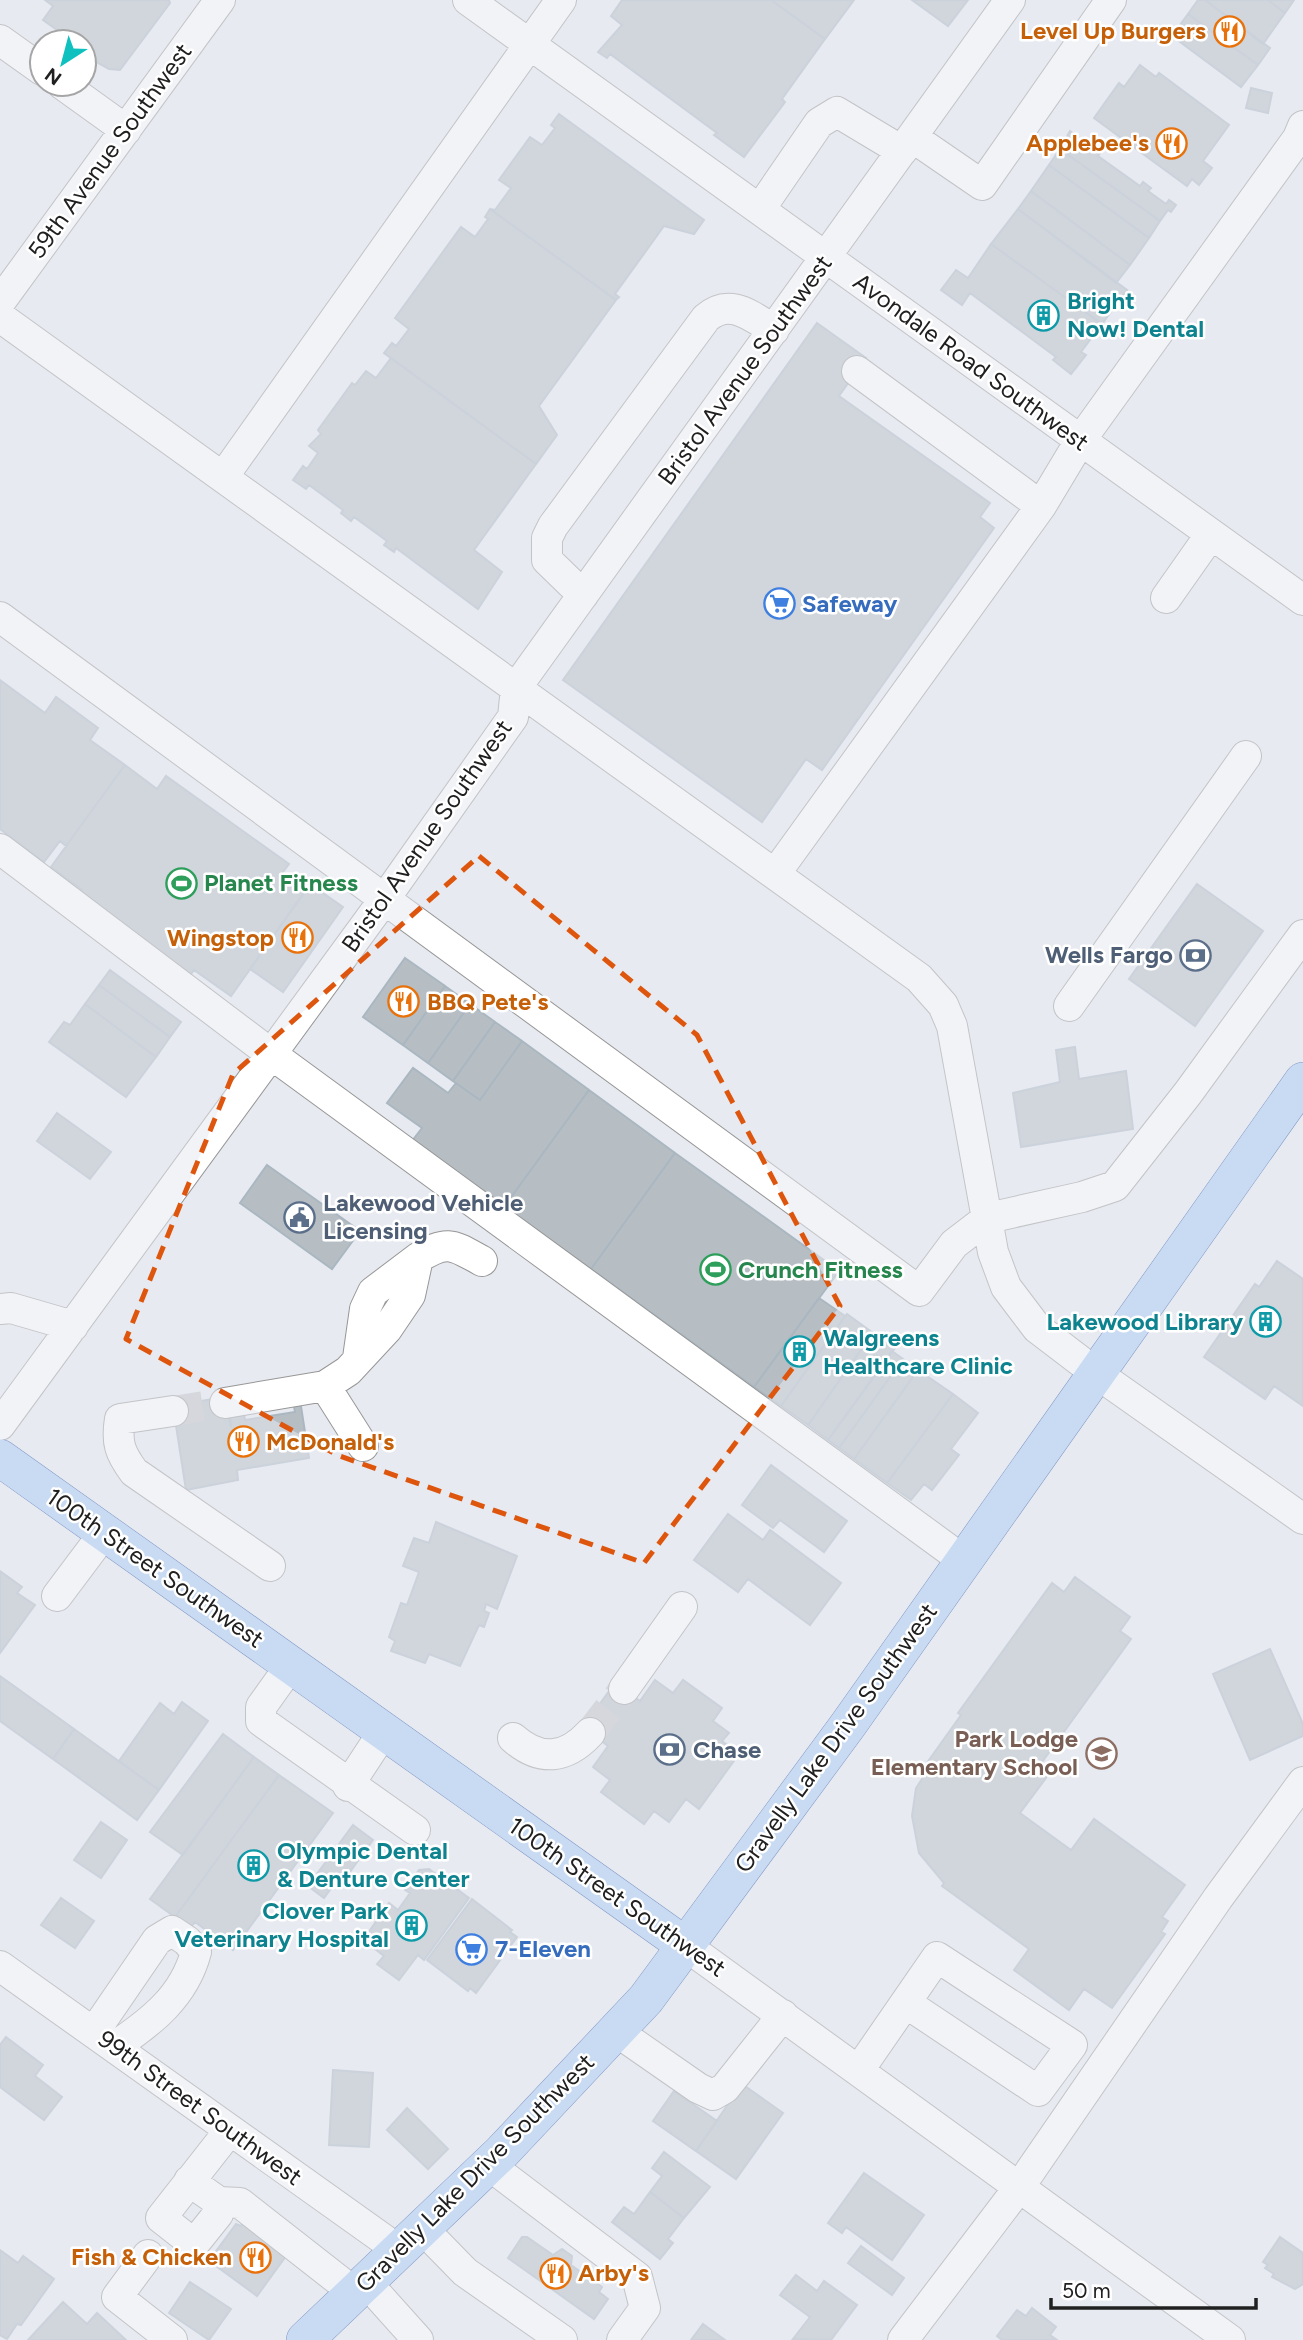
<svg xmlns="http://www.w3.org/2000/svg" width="1303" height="2340" font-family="Figtree,sans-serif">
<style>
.building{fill:#b6bec4;stroke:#aab7c0;stroke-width:2}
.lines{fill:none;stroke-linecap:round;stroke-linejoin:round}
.minor-tunnel{stroke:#bfc2c6;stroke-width:30;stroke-dasharray:30 15;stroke-linecap:butt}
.minor-casing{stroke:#979797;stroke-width:32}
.major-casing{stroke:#0a3991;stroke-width:38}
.minor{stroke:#fff;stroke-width:30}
.major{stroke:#a5c9f6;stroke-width:37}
.marked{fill:none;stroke:#de560d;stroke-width:5;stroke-dasharray:14 9;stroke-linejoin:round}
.labels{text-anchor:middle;stroke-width:5;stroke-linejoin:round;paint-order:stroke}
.food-label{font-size:24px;font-weight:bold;fill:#c56008;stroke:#fff;text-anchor:end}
.street-label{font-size:24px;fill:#202020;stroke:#fff}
.culture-label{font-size:24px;font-weight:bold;fill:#0d838f;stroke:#fff;text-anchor:start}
.shop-label{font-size:24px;font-weight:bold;fill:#366cbe;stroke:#fff;text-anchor:start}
.leisure-label{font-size:24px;font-weight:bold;fill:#27864d;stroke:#fff;text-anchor:start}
.service-label{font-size:24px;font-weight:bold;fill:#4e5e75;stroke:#fff;text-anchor:start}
.education-label{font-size:24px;font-weight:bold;fill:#785e54;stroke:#fff;text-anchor:end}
</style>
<rect width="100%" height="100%" fill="#e7eaf0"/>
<path class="building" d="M45 0H169L170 3 120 70 109 69 98 63 84 50V42H74L43 20 53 6Z
M622 0H771L825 39 782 99 785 102 744 157 714 135 717 133 610 54 607 58 598 52 622 25 611 16Z
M771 0H854L825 39Z
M912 0H968L948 26Z
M1198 0H1205L1270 48 1258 65 1188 14Z
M1205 0H1268L1285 13 1263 44Z
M1268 0H1294L1285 13Z
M1188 14 1258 65 1241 87 1172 36Z
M1140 65 1156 77 1159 73 1229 125 1203 161 1212 168 1199 185 1192 179 1187 186 1094 118 1119 83 1124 87Z
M1251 88 1272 93 1268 113 1246 108Z
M559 114 704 220 694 234 664 226 615 294 619 297 616 300 490 209 495 210 511 188 499 180 530 137 542 145 555 128 551 125Z
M1070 131 1075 135 1073 137 1093 152 1096 148 1101 152 1098 156 1140 186 1143 182 1151 188 1148 191 1166 204 1169 200 1176 205 1171 212 1168 210 1160 221 1060 149Z
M1060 149 1160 221 1149 238 1049 165Z
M1049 165 1149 238 1130 265 1031 191Z
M1031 191 1130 265 1116 283 1018 209Z
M490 209 616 300 539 406 557 435 536 464 384 353 392 343 396 346 409 329 395 318 461 227 475 237 488 219 485 217Z
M1018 209 1127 290 1102 324 991 244Z
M991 244 1102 324 1081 352 1086 355 1071 374 1053 360 1056 357 970 293 962 305 941 290 956 270 968 278Z
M817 323 866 358 839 396 990 503 980 517 994 528 822 770 806 759 762 822 563 680Z
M391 358 536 464 474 550 502 572 478 609 396 548 394 552 384 545 387 541 354 517 351 521 341 513 343 510 309 485 306 489 293 480 303 466 307 469 318 453 309 446 321 434 318 430 352 383 355 385 366 371 376 378Z
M0 680 45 713 56 697 98 728 90 740 125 765 66 846 60 841 44 862 0 829Z
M125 765 157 789 166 776 289 864 280 876 304 893 231 996 194 970 185 982 73 902 82 890 51 867Z
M310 884 343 907 283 992 250 969Z
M1197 884 1263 931 1195 1026 1129 979Z
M405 958 445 986 403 1045 363 1017Z
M110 970 181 1022 170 1037 99 985Z
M99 985 170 1037 156 1057 85 1004Z
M445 986 470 1004 428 1063 403 1045Z
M85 1004 156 1057 126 1097 49 1042 64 1022 70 1025Z
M470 1004 495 1022 453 1081 428 1063Z
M495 1022 522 1041 480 1100 453 1081Z
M522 1041 589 1090 504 1207 412 1141 422 1128 387 1103 413 1068 448 1093 456 1083 480 1100Z
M1075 1047 1079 1079 1126 1071 1133 1129 1021 1147 1013 1093 1060 1082 1056 1050Z
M589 1090 675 1153 591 1269 504 1207Z
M57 1113 111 1152 90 1179 37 1141Z
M675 1153 839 1271 754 1387 591 1269Z
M267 1165 360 1231 332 1269 240 1203Z
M1277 1261 1303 1279V1406L1274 1386 1265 1399 1204 1357 1255 1284 1259 1287Z
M819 1298 845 1316 781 1406 754 1387Z
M847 1314 873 1333 808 1425 781 1406Z
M873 1333 895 1348 828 1440 808 1425Z
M892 1351 903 1359 839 1448 828 1440Z
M903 1359 918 1370 854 1459 839 1448Z
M918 1370 953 1394 887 1483 854 1459Z
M953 1394 978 1413 951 1449 959 1455 932 1490 924 1484 911 1500 887 1483Z
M224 1397 231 1427 230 1410 243 1408 245 1420 295 1412 293 1401 300 1400 309 1458 237 1470 238 1480 186 1490 173 1406Z
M771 1465 847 1521 824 1552 780 1520 773 1528 742 1505Z
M728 1514 763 1540 770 1530 841 1583 810 1625 748 1579 738 1592 694 1560Z
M436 1522 517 1556 497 1609 486 1604 484 1611 489 1613 484 1627 479 1625 460 1666 429 1654 425 1663 391 1651 395 1641 389 1637 401 1603 407 1605 419 1572 403 1566 414 1538 429 1543Z
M0 1571 22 1587 17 1593 35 1605 0 1653Z
M1075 1577 1130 1617 1120 1631 1131 1639 1040 1765 1048 1771 1046 1778 1020 1813 1071 1850 1094 1819 1185 1885 1162 1917 1168 1921 1161 1932 1165 1934 1112 2008 1084 1989 1069 2010 1014 1970 1029 1949 942 1886 944 1883 919 1853 912 1816 916 1788 928 1770 924 1767 961 1715 958 1713 1052 1583 1064 1592Z
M1270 1649 1303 1724V1736L1250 1760 1213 1674Z
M0 1676 74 1729 53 1759 0 1721Z
M655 1680 673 1693 683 1680 722 1708 713 1721 729 1733 722 1741 739 1754 699 1809 686 1799 669 1822 654 1811 644 1824 601 1792 610 1780 593 1767 608 1746 583 1727 615 1683 640 1701Z
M182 1702 208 1721 159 1790 119 1761 160 1703 174 1714Z
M74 1729 159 1790 137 1820 53 1759Z
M223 1734 254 1757 183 1855 150 1832Z
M254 1757 279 1775 175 1917 150 1899Z
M279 1775 333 1813 233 1950 195 1922 189 1929 175 1917Z
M101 1822 127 1840 101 1878 74 1860Z
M353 1825 373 1840 342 1883 338 1879 324 1898 308 1886Z
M429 1869 469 1898 424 1960 418 1955 399 1980 377 1964 384 1956 363 1940 389 1903 398 1910 410 1893 405 1890 419 1870Z
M61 1898 94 1921 75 1948 41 1925Z
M472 1899 512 1930 510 1932 517 1937 476 1993 470 1988 468 1991 427 1960Z
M6 2037 43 2065 35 2076 62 2097 44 2120 0 2087V2045Z
M333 2070 373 2073 369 2147 329 2145Z
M742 2084 783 2113 736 2179 696 2151Z
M674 2091 717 2121 696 2151 653 2121Z
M407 2108 448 2149 428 2169 387 2130Z
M664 2152 710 2187 684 2218 650 2192 662 2176 652 2168Z
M864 2173 924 2215 892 2260 846 2227 842 2233 828 2223Z
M650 2192 684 2218 668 2239 673 2243 660 2259 612 2222 624 2207 634 2214Z
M245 2220 289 2252 257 2296 212 2263 217 2256 214 2254 236 2224 241 2226Z
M522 2237H527L553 2255 562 2249 572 2256 571 2265 602 2287 599 2292 608 2299 594 2319 508 2258Z
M1280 2237 1303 2253V2284L1295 2289 1272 2277 1274 2274 1265 2268 1268 2265 1263 2262Z
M861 2246 904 2278 892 2295 848 2263Z
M0 2250 18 2263 23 2256 54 2279 21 2325 17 2324 7 2339 0 2335Z
M796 2275 817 2291 824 2281 857 2305 831 2340 793 2339 810 2317 780 2295Z
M190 2282 231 2309 209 2340 169 2313Z
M63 2302 87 2324 97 2313 126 2340H28Z
M1032 2308 1056 2327 1050 2335 1057 2340H1002L997 2336 1017 2310 1026 2316Z
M703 2324 725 2340H691Z"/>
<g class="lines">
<path class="minor-tunnel" d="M173 1411 225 1403
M590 1733 624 1689"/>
<defs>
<path id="minor" d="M468 0 1303 600
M0 40 42 70
M62 84 126 130
M912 137 982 185 1111 0
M760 209 819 123 837 112 902 151
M0 302 220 0
M0 317 919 978 943 1005 952 1026 993 1252 1006 1287 1037 1328 1096 1373 1303 1519
M857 371 1041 506
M223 477 561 0
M583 595 547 560V538L553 526 706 318C730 297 751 316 774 330
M1166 598 1211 534
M0 617 919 1291 954 1244 988 1218 1082 1197 1115 1186 1188 1093 1303 935
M0 849 271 1054 963 1560
M775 874 1041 506 1080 441 1298 138 1303 126
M1069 1006 1246 756
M0 1309 11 1308 73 1326
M358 1358 365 1309 373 1292 418 1258
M325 1386 363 1446
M225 1403 325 1386 348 1371 387 1329 410 1295 418 1258C448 1239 453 1245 482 1261
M173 1411 120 1419C116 1443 120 1453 134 1472L270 1566
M0 1425 386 897 513 717 516 688 1010 0
M57 1596 105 1532
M291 1665 261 1707V1721L415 1830
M624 1689 682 1607
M513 1738C540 1762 566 1759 590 1733
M348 1786 384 1731
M686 1946 1230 2340
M0 1966 400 2251
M616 2031 698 2088 713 2095 725 2088 783 2015
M94 2032 157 1940 172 1931 187 1941 196 1952C184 1997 151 2022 114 2047
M859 2070 937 1957 1072 2045 1038 2091 906 2003
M489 2165 637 2277 645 2308 622 2340
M189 2181 219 2202 218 2214 194 2244 161 2218 230 2130
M219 2202 240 2203 355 2293
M423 2229 465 2272 562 2340
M148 2255 117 2297 172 2340
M366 2282 418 2340
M903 2340 1020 2186 1218 1898 1303 1782"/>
<path id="major" d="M0 1458 686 1946
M305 2340 501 2153 646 1999 848 1725 1303 1081"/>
</defs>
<use href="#minor" class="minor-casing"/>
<use href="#major" class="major-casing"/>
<use href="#minor" class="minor"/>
<use href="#major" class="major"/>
</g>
<path d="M0 0H1303V2340H0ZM479 856 697 1035 840 1306 644 1563 337 1455 126 1339 233 1074Z" fill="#e7eaf0" fill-opacity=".55" fill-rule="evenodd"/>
<path class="marked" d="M479 856 697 1035 840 1306 644 1563 337 1455 126 1339 233 1074Z"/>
<defs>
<symbol id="restaurant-ring" viewBox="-11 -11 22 22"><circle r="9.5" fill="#fff" stroke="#e8710a" stroke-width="1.5"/><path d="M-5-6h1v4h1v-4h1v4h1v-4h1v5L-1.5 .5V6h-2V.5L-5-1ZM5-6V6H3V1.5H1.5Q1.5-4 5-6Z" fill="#e8710a"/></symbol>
<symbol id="building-ring" viewBox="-11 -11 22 22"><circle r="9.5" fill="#fff" stroke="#0f9aa8" stroke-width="1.5"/><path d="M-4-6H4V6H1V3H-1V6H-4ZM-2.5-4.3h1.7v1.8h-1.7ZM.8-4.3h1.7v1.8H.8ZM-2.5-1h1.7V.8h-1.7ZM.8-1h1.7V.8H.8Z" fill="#0f9aa8"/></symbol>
<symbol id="supermarket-ring" viewBox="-11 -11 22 22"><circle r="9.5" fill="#fff" stroke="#3f7fe0" stroke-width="1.5"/><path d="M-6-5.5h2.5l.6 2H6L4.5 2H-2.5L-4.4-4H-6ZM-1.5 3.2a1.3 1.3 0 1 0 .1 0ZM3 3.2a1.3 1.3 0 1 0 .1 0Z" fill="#3f7fe0"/></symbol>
<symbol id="stadium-ring" viewBox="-11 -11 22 22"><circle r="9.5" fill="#fff" stroke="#2e9e5b" stroke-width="1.5"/><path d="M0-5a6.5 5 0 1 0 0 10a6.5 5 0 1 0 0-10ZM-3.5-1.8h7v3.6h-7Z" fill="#2e9e5b"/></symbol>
<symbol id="bank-ring" viewBox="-11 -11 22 22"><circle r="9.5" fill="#fff" stroke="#5c6f8a" stroke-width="1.5"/><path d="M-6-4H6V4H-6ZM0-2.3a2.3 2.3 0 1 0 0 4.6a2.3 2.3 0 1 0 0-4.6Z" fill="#5c6f8a"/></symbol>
<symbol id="civic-ring" viewBox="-11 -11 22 22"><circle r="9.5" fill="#fff" stroke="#5c6f8a" stroke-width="1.5"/><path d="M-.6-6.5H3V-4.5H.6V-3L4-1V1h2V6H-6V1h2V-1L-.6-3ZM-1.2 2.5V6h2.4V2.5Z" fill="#5c6f8a"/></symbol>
<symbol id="school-ring" viewBox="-11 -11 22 22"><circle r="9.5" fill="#fff" stroke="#8d6e63" stroke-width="1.5"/><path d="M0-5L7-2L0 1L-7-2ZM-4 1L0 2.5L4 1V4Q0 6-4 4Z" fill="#8d6e63"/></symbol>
</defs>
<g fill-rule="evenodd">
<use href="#restaurant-ring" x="1212" y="14" width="35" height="35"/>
<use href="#restaurant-ring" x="1154" y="126" width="35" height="35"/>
<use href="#building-ring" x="1026" y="298" width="35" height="35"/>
<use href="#supermarket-ring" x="762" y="586" width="35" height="35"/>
<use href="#stadium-ring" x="164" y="866" width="35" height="35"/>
<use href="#restaurant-ring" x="280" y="920" width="35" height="35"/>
<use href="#bank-ring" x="1178" y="938" width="35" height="35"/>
<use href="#restaurant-ring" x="386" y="984" width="35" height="35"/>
<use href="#civic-ring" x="282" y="1200" width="35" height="35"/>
<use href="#stadium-ring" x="698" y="1252" width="35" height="35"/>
<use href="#building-ring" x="1248" y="1304" width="35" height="35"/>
<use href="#building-ring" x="782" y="1334" width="35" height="35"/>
<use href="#restaurant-ring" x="226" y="1424" width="35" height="35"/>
<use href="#bank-ring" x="652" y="1732" width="35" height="35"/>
<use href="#school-ring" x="1084" y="1736" width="35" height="35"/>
<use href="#building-ring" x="236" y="1848" width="35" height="35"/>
<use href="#building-ring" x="394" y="1908" width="35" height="35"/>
<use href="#supermarket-ring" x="454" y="1932" width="35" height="35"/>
<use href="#restaurant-ring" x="238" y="2240" width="35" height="35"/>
<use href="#restaurant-ring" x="538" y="2256" width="35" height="35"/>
</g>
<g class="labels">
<g class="food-label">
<text x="1206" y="39">Level Up Burgers</text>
<text x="1149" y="151">Applebee's</text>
<text x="274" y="946">Wingstop</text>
<text x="427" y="1010" text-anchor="start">BBQ Pete's</text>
<text x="266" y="1450" text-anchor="start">McDonald's</text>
<text x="232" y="2265">Fish &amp; Chicken</text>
<text x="578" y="2281" text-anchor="start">Arby's</text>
</g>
<g class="street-label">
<text transform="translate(110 151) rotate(-54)" y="8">59th Avenue Southwest</text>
<text transform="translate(971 362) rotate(36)" y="8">Avondale Road Southwest</text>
<text transform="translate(745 370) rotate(-54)" y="8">Bristol Avenue Southwest</text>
<text transform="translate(427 836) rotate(-55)" y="8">Bristol Avenue Southwest</text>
<text transform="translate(155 1568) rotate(35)" y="8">100th Street Southwest</text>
<text transform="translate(836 1738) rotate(-54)" y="8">Gravelly Lake Drive Southwest</text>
<text transform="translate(617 1897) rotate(35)" y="8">100th Street Southwest</text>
<text transform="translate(200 2108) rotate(36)" y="8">99th Street Southwest</text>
<text transform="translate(475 2173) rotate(-45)" y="8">Gravelly Lake Drive Southwest</text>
</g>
<g class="culture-label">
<text x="1067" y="309">Bright<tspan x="1067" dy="28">Now! Dental</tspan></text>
<text x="1243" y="1330" text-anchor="end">Lakewood Library</text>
<text x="823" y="1346">Walgreens<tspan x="823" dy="28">Healthcare Clinic</tspan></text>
<text x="277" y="1859">Olympic Dental<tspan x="277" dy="28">&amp; Denture Center</tspan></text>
<text x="389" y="1919" text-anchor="end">Clover Park<tspan x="389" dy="28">Veterinary Hospital</tspan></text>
</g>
<g class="shop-label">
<text x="802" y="612">Safeway</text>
<text x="495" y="1957">7-Eleven</text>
</g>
<g class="leisure-label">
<text x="204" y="891">Planet Fitness</text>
<text x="738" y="1278">Crunch Fitness</text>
</g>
<g class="service-label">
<text x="1173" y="963" text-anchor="end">Wells Fargo</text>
<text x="323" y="1211">Lakewood Vehicle<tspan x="323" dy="28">Licensing</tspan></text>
<text x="693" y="1758">Chase</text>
</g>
<g class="education-label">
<text x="1078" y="1747">Park Lodge<tspan x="1078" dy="28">Elementary School</tspan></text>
</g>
</g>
<g transform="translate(63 63) rotate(216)"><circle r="33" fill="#ffffff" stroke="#a6a6a6" stroke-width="2"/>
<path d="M0-5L12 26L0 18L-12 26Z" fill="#0ec1bf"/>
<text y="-10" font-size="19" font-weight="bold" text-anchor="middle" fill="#202020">N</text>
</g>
<path d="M1051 2298v10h205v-10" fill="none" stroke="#202020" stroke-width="3.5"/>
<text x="1062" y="2298" font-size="21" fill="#202020" stroke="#ffffff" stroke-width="5" paint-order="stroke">50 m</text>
</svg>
